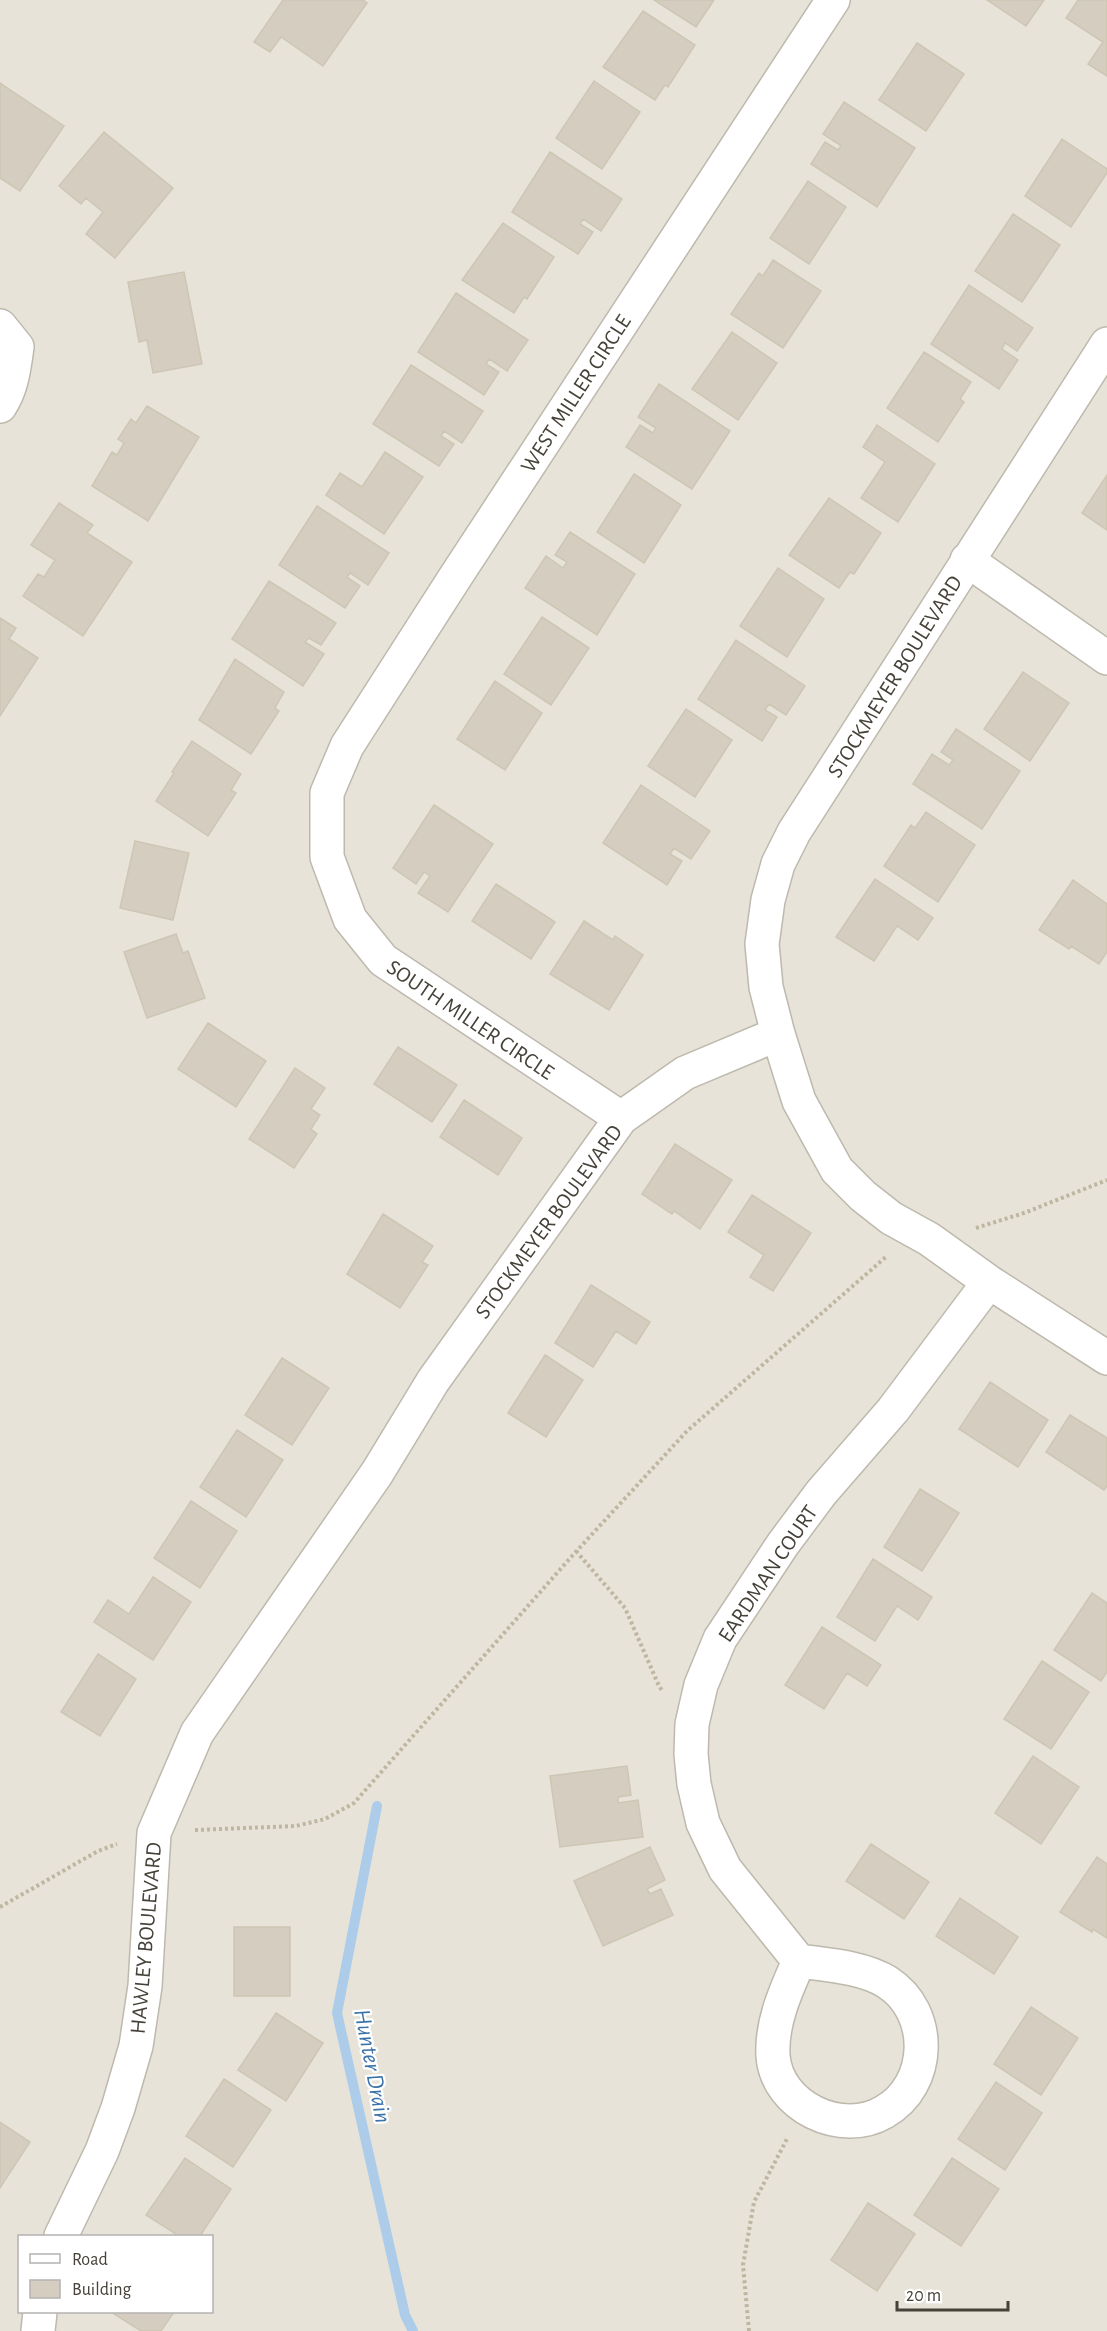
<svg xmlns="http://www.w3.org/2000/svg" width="1107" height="2331" font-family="'Alegreya Sans',sans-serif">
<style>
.residential{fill:#e7e3d8;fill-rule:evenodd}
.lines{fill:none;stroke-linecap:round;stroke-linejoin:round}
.stream{stroke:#acccea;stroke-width:10}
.building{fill:#d4cdc0;stroke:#cec6b4;stroke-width:1.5}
.minor-casing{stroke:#beb9ad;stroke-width:36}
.path{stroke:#beb6a0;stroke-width:4;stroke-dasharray:3 3;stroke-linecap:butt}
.minor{stroke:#fff;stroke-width:33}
.labels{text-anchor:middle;stroke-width:4.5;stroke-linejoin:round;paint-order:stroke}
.street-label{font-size:22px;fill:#464239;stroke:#fff}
.water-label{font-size:24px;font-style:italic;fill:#3b73a9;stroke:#fff}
</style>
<rect width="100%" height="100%" fill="#f3f1ea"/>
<path class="residential" d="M0 0H1107V2331H0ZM20 2236H212V2312H20Z"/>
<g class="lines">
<path class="stream" d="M377 1806 337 2013 405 2315 413 2331"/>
</g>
<path class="building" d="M283 0H363L367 3 323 66 281 37 270 52 254 42Z
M654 0H714L696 27Z
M987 0H1044L1026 26Z
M1078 0H1107V76L1088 64 1103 42 1066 18Z
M643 11 695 45 668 87 665 85 655 100 603 67Z
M917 43 964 74 926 131 879 100Z
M594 81 640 112 602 169 556 138Z
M0 83 64 126 20 191 0 178Z
M844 102 915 148 877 207 811 164 825 142 838 150 841 146 823 134Z
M104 132 173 188 115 258 86 234 103 212 86 198 81 204 59 186Z
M1062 139 1107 169V173L1071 227 1025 196Z
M550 152 622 199 601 231 583 219 580 224 593 232 578 254 512 212Z
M808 181 846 207 809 264 770 238Z
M1013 214 1060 245 1022 302 975 271Z
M503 223 554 257 527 299 524 297 514 313 462 280Z
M773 260 821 291 783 348 731 314 759 273 763 276Z
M184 272 202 364 153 373 147 340 139 342 128 282Z
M969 285 1033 328 1017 351 1005 343 1002 349 1018 360 999 389 931 344Z
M456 293 528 340 507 371 489 359 486 364 499 372 484 395 418 352Z
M732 332 777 363 738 420 692 389Z
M924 352 971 382 960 399 964 402 938 442 887 408Z
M411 365 483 411 462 443 444 431 441 436 454 444 439 466 373 424Z
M659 384 730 431 692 489 626 447 640 425 653 433 656 428 638 417Z
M147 406 199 437 148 521 92 486 112 452 117 455 124 443 118 439 131 419 136 423Z
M877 425 935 464 898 522 861 498 885 462 863 447Z
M385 452 423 477 384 534 326 495 340 473 362 487Z
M634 474 681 505 644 563 597 532Z
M1107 475V530L1082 513Z
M829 498 881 533 854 574 850 572 839 588 789 555Z
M59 503 93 525 87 533 132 562 83 636 23 596 38 574 44 577 55 560 31 545Z
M317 506 389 553 368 585 350 573 347 577 360 586 345 608 279 565Z
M570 532 635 574 597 635 525 588 546 556 563 568 567 562 555 555Z
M778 568 824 599 787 657 740 626Z
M269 581 336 623 321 645 309 638 305 642 324 654 303 686 232 639Z
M542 617 589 648 551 705 504 674Z
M0 618 16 628 9 639 38 658 0 716Z
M736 640 805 686 786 715 769 704 765 710 777 717 762 741 698 699Z
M235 659 284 692 275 708 279 711 251 754 199 720Z
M1023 672 1069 703 1030 761 984 729Z
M495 681 542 713 505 770 457 739Z
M686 709 732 740 695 797 648 766Z
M956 729 1020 771 982 829 913 784 932 754 949 765 953 760 941 752Z
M192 741 241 774 231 790 236 793 208 836 156 801 174 773 172 772Z
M641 785 710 831 691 859 674 848 670 854 682 861 667 885 603 843Z
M434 805 493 844 448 912 418 893 430 876 424 872 416 884 393 868Z
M926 812 975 845 938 902 884 866 911 825 915 828Z
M135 841 189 853 173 920 120 908Z
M875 879 933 918 918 940 897 926 874 961 836 937Z
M1073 880 1107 904V952L1099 964 1071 946 1069 949 1039 930Z
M496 884 555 922 531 959 472 921Z
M584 921 613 940 615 936 643 955 609 1010 550 974Z
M176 934 183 953 188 951 205 998 147 1018 124 952Z
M208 1023 266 1061 236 1107 178 1069Z
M398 1047 457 1085 432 1122 374 1084Z
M295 1068 325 1088 311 1109 320 1115 311 1129 317 1134 294 1168 249 1139Z
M464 1100 522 1138 498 1175 440 1137Z
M675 1144 732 1180 700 1229 674 1211 672 1214 642 1194Z
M752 1195 811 1233 773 1291 750 1277 764 1255 728 1232Z
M383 1214 433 1246 422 1262 428 1265 400 1308 347 1274Z
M591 1285 650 1322 636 1344 616 1331 593 1367 555 1343Z
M545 1355 583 1380 546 1437 508 1413Z
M282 1358 329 1388 292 1445 245 1415Z
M990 1382 1048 1420 1018 1467 959 1429Z
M1070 1415 1107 1438V1486L1104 1490 1046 1452Z
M237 1430 283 1460 246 1517 200 1487Z
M920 1489 959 1513 922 1571 884 1547Z
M191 1501 237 1531 200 1588 154 1558Z
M873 1559 932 1597 918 1620 897 1606 875 1641 837 1617Z
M153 1577 191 1602 153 1660 94 1622 108 1600 129 1614Z
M1092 1593 1107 1603V1672L1101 1681 1054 1650Z
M822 1627 881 1665 867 1686 847 1673 824 1709 785 1685Z
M98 1654 136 1679 100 1736 61 1712Z
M1042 1661 1089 1692 1051 1749 1004 1719Z
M1033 1756 1079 1787 1041 1844 995 1813Z
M627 1766 631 1795 618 1797V1803L638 1800 643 1837 560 1847 550 1776Z
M871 1844 929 1882 904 1919 846 1881Z
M650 1847 665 1880 647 1889 650 1894 661 1889 673 1915 603 1946 574 1881Z
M1097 1857 1107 1864V1938L1093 1929 1092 1932 1060 1912Z
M960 1898 1018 1937 994 1974 936 1936Z
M234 1927H290V1996H234Z
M1031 2007 1078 2038 1041 2095 994 2064Z
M276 2013 323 2043 286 2101 238 2070Z
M224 2079 271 2110 233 2167 186 2136Z
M996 2082 1042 2113 1005 2170 958 2139Z
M0 2122 30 2142 0 2188Z
M185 2158 231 2189 200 2236H179L146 2215Z
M952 2158 999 2189 961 2246 914 2215Z
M868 2203 915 2234 877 2291 831 2260Z
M111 2312H174L161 2331H141Z"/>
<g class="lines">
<defs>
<path id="minor" d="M0 326 17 347C14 368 12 388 0 406
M1107 344 794 832 778 864 768 900 762 944 766 987 778 1034 799 1101 837 1170 863 1196 891 1218 929 1239 989 1282 1107 1358
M967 560 1107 658
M621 1118 383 960 350 919 327 857V793L347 746 454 579 833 0
M799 1961 725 1869 703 1823 694 1784 691 1754 692 1724 701 1685 720 1639 783 1544 821 1493 893 1410 989 1282
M799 1961C827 1965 863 1967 887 1982 934 2012 932 2085 884 2112 842 2137 777 2107 773 2056 771 2023 786 1990 799 1961Z
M61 2236 102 2151 118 2108 136 2046 145 1986 154 1833 197 1733 377 1473 433 1381 621 1118 685 1073 778 1034
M38 2331 40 2312"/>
</defs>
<use href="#minor" class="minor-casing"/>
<path class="path" d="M976 1228 1024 1213 1107 1180
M576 1551 625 1608 659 1686 663 1692
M195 1830 296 1826 325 1819 354 1803 572 1556 687 1431 887 1256
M0 1907 98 1851 117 1844
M749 2331 743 2265 754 2202 788 2137"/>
<use href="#minor" class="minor"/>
</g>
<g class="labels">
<g class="street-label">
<text transform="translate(575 393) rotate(-57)" y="8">WEST MILLER CIRCLE</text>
<text transform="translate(894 676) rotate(-58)" y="8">STOCKMEYER BOULEVARD</text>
<text transform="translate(471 1019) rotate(34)" y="8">SOUTH MILLER CIRCLE</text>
<text transform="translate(548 1221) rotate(-54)" y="8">STOCKMEYER BOULEVARD</text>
<text transform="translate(767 1573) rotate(-56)" y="8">EARDMAN COURT</text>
<text transform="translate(145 1938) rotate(-85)" y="8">HAWLEY BOULEVARD</text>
</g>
<g class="water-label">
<text transform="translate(373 2066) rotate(79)" y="8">Hunter Drain</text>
</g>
</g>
<rect x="18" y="2235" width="195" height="78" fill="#ffffff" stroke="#b5b3b0" stroke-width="1.5"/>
<rect x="30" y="2254" width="30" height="9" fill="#ffffff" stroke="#b5b3b0" stroke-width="1.5"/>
<text x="72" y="2265" font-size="18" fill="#464239">Road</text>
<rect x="30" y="2280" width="30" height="18" fill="#d4cdc0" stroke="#b5b3b0" stroke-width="1.5"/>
<text x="72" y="2295" font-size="18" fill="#464239">Building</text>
<path d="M897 2301v9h111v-9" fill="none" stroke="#464239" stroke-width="3"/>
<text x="906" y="2301" font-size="18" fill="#464239" stroke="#ffffff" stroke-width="4.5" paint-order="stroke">20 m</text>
</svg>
